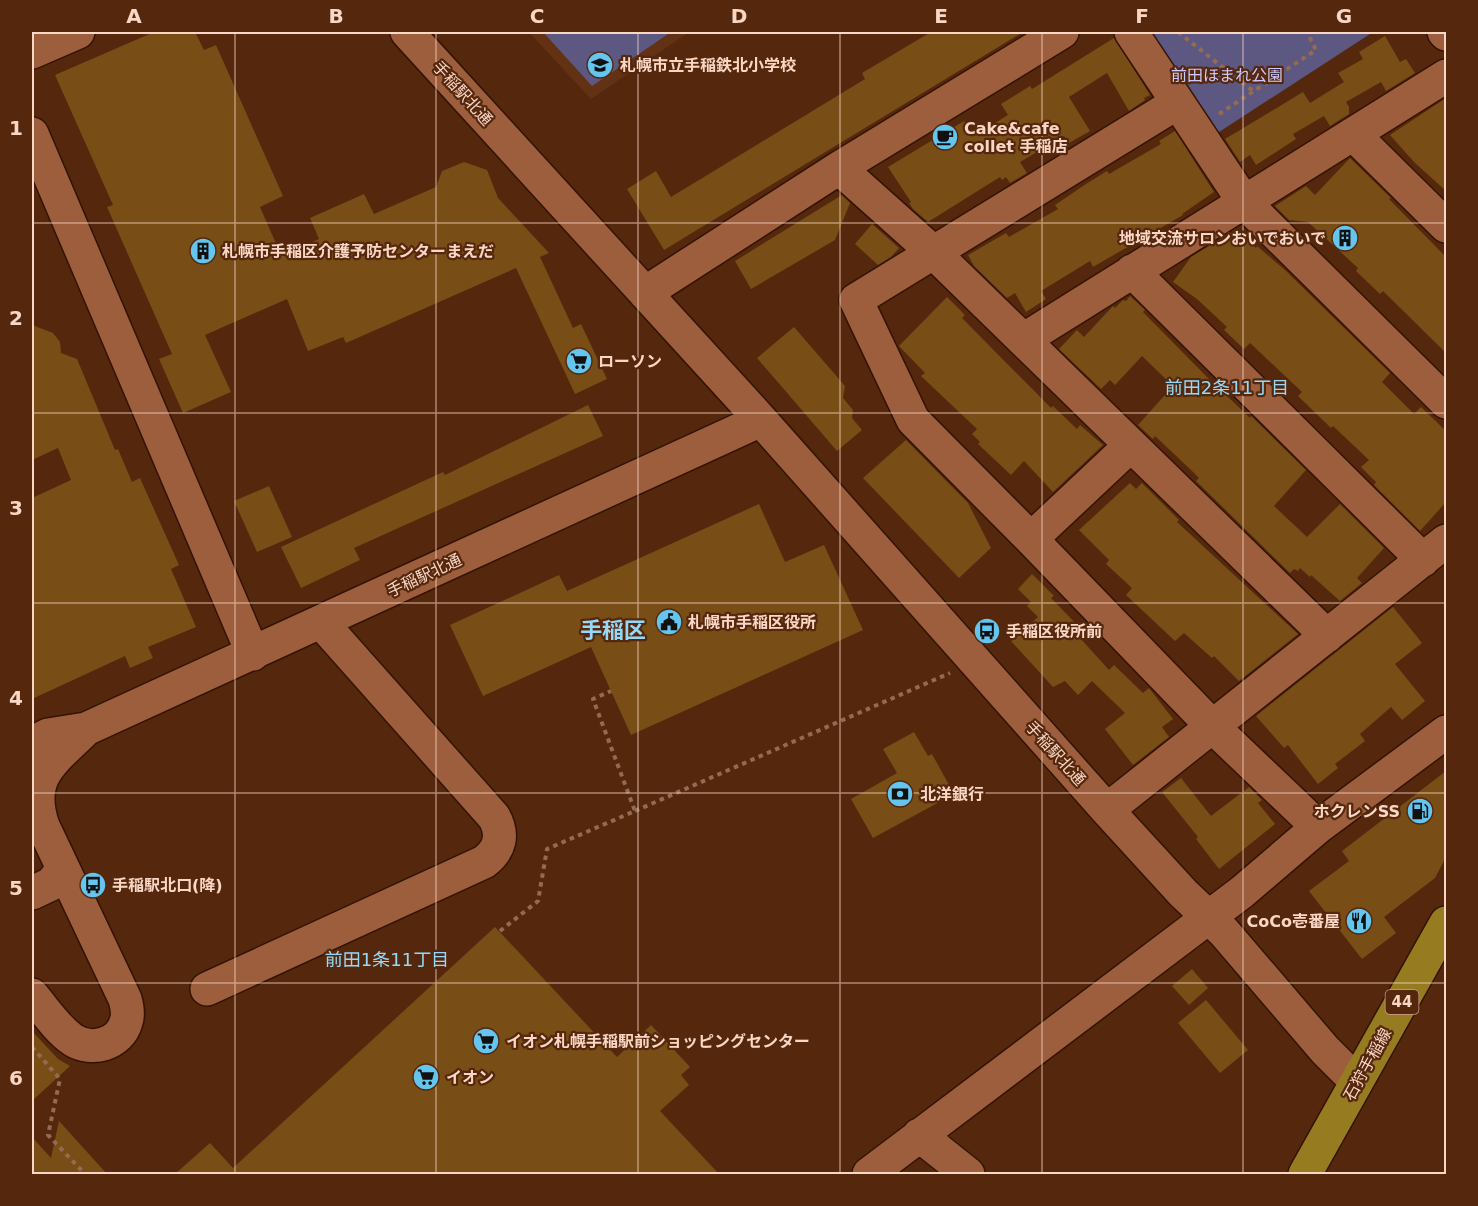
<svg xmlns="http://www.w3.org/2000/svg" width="1478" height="1206" font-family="'DejaVu Sans','Noto Sans JP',sans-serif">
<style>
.built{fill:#633113}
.green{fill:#5c5881}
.building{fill:#784d16}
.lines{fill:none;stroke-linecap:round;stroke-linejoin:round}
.minor-casing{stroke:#331403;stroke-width:36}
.major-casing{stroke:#331403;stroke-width:36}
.path{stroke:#946a53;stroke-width:4;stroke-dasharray:4.5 4.5;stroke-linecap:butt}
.minor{stroke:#9d5e3d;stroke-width:33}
.major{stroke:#967b20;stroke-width:33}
.grid{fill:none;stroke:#fad6c4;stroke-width:1.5;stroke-opacity:0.55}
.labels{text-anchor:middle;stroke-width:4.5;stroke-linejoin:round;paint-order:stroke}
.shield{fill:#55280e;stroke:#c8a28d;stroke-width:1.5}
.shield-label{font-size:15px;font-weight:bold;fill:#fad6c4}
.poi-label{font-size:16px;font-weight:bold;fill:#fad6c4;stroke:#55280e;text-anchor:start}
.park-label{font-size:16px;fill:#cecafe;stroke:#55280e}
.street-label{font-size:16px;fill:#fad6c4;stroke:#55280e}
.neighbourhood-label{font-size:18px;fill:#95d8f7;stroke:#55280e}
.district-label{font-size:22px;font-weight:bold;fill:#95d8f7;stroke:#55280e}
.neatline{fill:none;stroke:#fad6c4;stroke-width:2}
.grid-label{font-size:20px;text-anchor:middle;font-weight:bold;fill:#fad6c4}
</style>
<rect width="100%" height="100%" fill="#55280e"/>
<path class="built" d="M529 32H689L591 99Z"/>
<path class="green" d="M543 32H671L592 86Z
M1144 32H1373L1216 134Z"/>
<path class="building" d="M154 32H195L204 50 216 45 283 196 260 207 281 255 319 239 310 218 364 194 374 214 436 187 442 171 464 162 487 170 498 198 549 253 540 257 573 328 581 324 607 379 575 394 516 268 346 343 343 337 308 351 287 299 205 335 231 392 183 413 159 359 172 354 107 207 113 205 55 75Z
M931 32H1023L664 250 627 189 656 171 671 197 865 79 862 73Z
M1385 36 1400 62 1406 59 1415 73 1386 91 1381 82 1346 102 1349 107V114L1330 126 1324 116 1293 134 1296 139 1256 165 1250 155 1240 162 1225 139 1303 92 1310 103 1344 82 1338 73 1363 59 1359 52Z
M1114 38 1150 95 1144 98 1145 100 1129 111 1107 73 1069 97 1090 131 1069 143 1064 136 1020 162 1027 173 1010 183 1006 177 1002 180 1000 177 928 222 913 209 909 203 911 202 888 167 964 121 974 136 1008 115 1001 104 1030 86 1032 89Z
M1446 98V191L1414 162 1390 135Z
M1175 131 1214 192 1182 214 1183 215 1093 267 1090 261 1041 291 1046 299 1026 312 1015 293 1007 298 974 266 968 255 1006 233 1009 237 1058 209 1055 205 1086 184 1107 171 1109 174 1161 144 1159 141Z
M1350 158 1391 198 1389 199 1446 257V353L1383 291 1380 294 1356 271 1358 268 1308 222 1289 220 1275 206 1306 186 1315 195Z
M842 195 850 203 835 240 751 289 735 261Z
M872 224 899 248 891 257 878 265 855 244Z
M1237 229 1256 248 1257 246 1285 270 1390 373 1382 382 1414 414 1421 407 1446 431V502L1420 531 1374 485 1376 482 1361 467 1369 460 1333 426 1331 428 1298 396 1302 392 1250 343 1244 349 1224 330 1227 327 1197 299 1173 282 1191 257Z
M1130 296 1145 310 1143 312 1206 376 1250 418 1251 416 1306 470 1274 506 1307 537 1340 504 1384 548 1357 578 1362 583 1340 601 1311 575 1310 577 1300 568 1298 571 1294 569 1290 573 1196 481 1199 478 1191 470 1155 436 1153 439 1138 425 1173 386 1142 356 1115 385 1110 380 1101 389 1059 349 1077 330 1084 337 1113 306 1115 308 1123 300 1126 301Z
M947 297 965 315 962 318 1051 408 1053 406 1077 429 1080 425 1103 445 1053 492 1024 461 1011 475 978 444 980 442 972 434 977 429 921 376 925 373 899 346Z
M32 325 53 333 60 342 61 353 77 359 115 450 118 449 132 482 140 478 179 565 171 569 196 627 148 647 153 658 130 668 125 656 32 699V498L71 480 58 448 32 460Z
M794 327 845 386 843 398 853 410 852 418 862 430 837 451 757 358Z
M588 405 603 436 354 548 360 560 301 588 281 547 443 472 445 475Z
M906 440 968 503 991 548 959 578 863 478Z
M1130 483 1136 489 1142 483 1179 520 1177 522 1298 634 1239 681 1214 656 1212 658 1184 633 1175 641 1126 595 1132 588 1106 564 1109 560 1079 530Z
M269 486 292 537 257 552 234 501Z
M759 504 785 562 824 545 863 630 631 735 591 647 483 696 450 625 559 575 567 591Z
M1032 574 1054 596 1051 598 1085 633 1080 638 1109 670 1114 665 1143 693 1149 688 1173 719 1162 727 1169 737 1133 765 1105 729 1125 713 1092 681 1078 695 1065 681 1053 687 1011 641 1038 617 1027 606 1031 602 1018 589Z
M1393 607 1422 643 1395 664 1425 701 1402 720 1391 707 1360 734 1365 741 1335 764 1338 768 1318 784 1288 745 1284 748 1256 716Z
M914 732 928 756 932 754 954 794 873 838 851 799 897 773 883 749Z
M1446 771V857L1435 878 1384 917 1396 933 1362 959 1309 891 1349 861 1342 851Z
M1181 778 1211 816 1249 787 1262 800 1258 803 1275 824 1219 869 1196 839 1198 837 1162 792Z
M495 927 617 1057 651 1025 690 1067 681 1075 689 1085 660 1111 719 1174H175L210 1143 233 1168Z
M1192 969 1208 988 1189 1005 1172 986Z
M1206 1000 1248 1050 1220 1073 1178 1023Z
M32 1031 58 1059 70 1066 32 1101Z
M59 1121 107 1174H32V1137L51 1158Z"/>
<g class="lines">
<defs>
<path id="minor" d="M407 32 761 420 1107 810 1183 893 1224 932 1325 1050 1356 1081
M1131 32 1244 202 1446 402
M1444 32 1446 34
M32 52 78 32
M1177 103 856 300 913 420 1031 539 1212 726 1318 827
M32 134 253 654
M1353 134 1446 226
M839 168 933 252 1327 636
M1132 271 1423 560
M645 293 839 168 1062 32
M1023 340 1446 76
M1031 539 1131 445
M32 743 48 735 86 729 761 420
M1107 810 1446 541
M32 893 51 884 63 869
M207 989 484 862C500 850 504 835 494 817L321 622
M32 995C44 1009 57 1029 73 1040 92 1052 120 1044 126 1022 129 1014 127 1006 125 999L43 826C26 776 54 761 86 729
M919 1135 968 1174
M869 1174 1242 892 1318 827 1446 732"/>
<path id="major" d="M1305 1174 1446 923"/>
</defs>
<use href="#minor" class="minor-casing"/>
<use href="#major" class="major-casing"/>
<path class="path" d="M1178 32 1253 91
M1219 114 1316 50 1307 32
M635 811 950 673
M500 931 538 901 547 849 635 811 593 699 611 691
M32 1047 60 1079 48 1135 85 1174"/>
<use href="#minor" class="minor"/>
<use href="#major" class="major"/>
</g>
<path class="grid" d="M235 32V1174M436 32V1174M638 32V1174M840 32V1174M1042 32V1174M1243 32V1174M32 223H1446M32 413H1446M32 603H1446M32 793H1446M32 983H1446"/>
<defs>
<symbol id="school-disc" viewBox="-11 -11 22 22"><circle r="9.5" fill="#64c5ee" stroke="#55280e"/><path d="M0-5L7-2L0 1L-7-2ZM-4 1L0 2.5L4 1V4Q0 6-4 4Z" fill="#111"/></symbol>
<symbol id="cafe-disc" viewBox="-11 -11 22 22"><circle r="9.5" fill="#64c5ee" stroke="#55280e"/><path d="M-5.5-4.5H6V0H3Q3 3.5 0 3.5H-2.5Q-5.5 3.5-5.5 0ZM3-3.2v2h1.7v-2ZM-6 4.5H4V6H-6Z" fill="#111"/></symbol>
<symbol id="building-disc" viewBox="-11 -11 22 22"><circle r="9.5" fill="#64c5ee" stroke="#55280e"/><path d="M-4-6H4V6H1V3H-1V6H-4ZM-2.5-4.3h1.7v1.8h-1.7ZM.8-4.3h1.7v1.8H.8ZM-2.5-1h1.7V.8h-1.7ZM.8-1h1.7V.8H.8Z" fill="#111"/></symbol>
<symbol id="supermarket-disc" viewBox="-11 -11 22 22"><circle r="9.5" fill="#64c5ee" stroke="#55280e"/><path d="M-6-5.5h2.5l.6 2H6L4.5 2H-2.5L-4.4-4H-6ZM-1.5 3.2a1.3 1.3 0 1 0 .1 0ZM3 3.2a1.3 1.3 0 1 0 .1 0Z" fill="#111"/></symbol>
<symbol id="civic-disc" viewBox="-11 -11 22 22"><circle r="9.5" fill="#64c5ee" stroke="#55280e"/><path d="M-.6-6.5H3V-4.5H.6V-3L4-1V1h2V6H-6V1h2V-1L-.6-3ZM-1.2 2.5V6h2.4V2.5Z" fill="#111"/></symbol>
<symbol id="bus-disc" viewBox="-11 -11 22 22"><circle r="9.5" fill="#64c5ee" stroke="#55280e"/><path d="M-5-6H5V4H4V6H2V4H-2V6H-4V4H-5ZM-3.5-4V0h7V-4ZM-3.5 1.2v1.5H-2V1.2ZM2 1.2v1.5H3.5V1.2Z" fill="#111"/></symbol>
<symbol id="bank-disc" viewBox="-11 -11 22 22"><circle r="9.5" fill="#64c5ee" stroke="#55280e"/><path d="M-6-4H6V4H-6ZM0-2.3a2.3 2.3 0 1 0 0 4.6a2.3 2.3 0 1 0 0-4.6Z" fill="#111"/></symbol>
<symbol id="fuel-disc" viewBox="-11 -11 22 22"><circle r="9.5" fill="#64c5ee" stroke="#55280e"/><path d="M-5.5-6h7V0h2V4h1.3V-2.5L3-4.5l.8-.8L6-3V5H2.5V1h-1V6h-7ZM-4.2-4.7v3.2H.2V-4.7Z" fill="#111"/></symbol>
<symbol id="restaurant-disc" viewBox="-11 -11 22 22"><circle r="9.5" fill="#64c5ee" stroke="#55280e"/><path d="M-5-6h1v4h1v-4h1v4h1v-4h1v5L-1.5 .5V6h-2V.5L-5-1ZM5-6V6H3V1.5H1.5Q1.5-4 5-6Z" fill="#111"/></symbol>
</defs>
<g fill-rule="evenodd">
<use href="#school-disc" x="585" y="50" width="30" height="30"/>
<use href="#cafe-disc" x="930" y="122" width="30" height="30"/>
<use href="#building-disc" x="1330" y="223" width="30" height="30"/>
<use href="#building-disc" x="188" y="236" width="30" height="30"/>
<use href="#supermarket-disc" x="564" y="346" width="30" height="30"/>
<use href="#civic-disc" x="654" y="607" width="30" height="30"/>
<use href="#bus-disc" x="972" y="616" width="30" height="30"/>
<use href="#bank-disc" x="885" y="779" width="30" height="30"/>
<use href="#fuel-disc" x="1405" y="796" width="30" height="30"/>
<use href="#bus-disc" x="78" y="870" width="30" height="30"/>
<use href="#restaurant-disc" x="1344" y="906" width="30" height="30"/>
<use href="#supermarket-disc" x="471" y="1026" width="30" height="30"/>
<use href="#supermarket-disc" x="411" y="1062" width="30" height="30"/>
</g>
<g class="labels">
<rect class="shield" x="1385.5" y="990" width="33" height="24" rx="4.5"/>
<g class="shield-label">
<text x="1402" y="1007">44</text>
</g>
<g class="poi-label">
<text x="620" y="71">札幌市立手稲鉄北小学校</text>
<text x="964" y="134">Cake&amp;cafe<tspan x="964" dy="18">collet 手稲店</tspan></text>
<text x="1326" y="244" text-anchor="end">地域交流サロンおいでおいで</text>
<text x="222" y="257">札幌市手稲区介護予防センターまえだ</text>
<text x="598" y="367">ローソン</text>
<text x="688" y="628">札幌市手稲区役所</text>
<text x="1006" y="637">手稲区役所前</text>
<text x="920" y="800">北洋銀行</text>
<text x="1400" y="817" text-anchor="end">ホクレンSS</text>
<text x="112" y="891">手稲駅北口(降)</text>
<text x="1340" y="927" text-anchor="end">CoCo壱番屋</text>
<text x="506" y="1047">イオン札幌手稲駅前ショッピングセンター</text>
<text x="446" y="1083">イオン</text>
</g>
<g class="park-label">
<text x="1227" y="81">前田ほまれ公園</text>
</g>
<g class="street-label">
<text transform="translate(463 93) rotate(48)" y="6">手稲駅北通</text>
<text transform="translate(424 575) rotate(-25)" y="6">手稲駅北通</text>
<text transform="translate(1056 753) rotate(48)" y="6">手稲駅北通</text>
<text transform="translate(1367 1064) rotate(-61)" y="6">石狩手稲線</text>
</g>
<g class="neighbourhood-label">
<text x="1227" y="394">前田2条11丁目</text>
<text x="387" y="966">前田1条11丁目</text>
</g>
<g class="district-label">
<text x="613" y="638">手稲区</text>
</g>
</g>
<rect width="1478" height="1206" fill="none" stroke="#55280e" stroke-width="66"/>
<rect x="33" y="33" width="1412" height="1140" class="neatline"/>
<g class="grid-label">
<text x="134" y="23">A</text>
<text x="336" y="23">B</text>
<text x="537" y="23">C</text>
<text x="739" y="23">D</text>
<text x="941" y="23">E</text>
<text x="1142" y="23">F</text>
<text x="1344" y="23">G</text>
<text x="16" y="135">1</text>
<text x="16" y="325">2</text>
<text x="16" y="515">3</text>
<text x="16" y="705">4</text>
<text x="16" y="895">5</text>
<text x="16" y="1085">6</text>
</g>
</svg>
